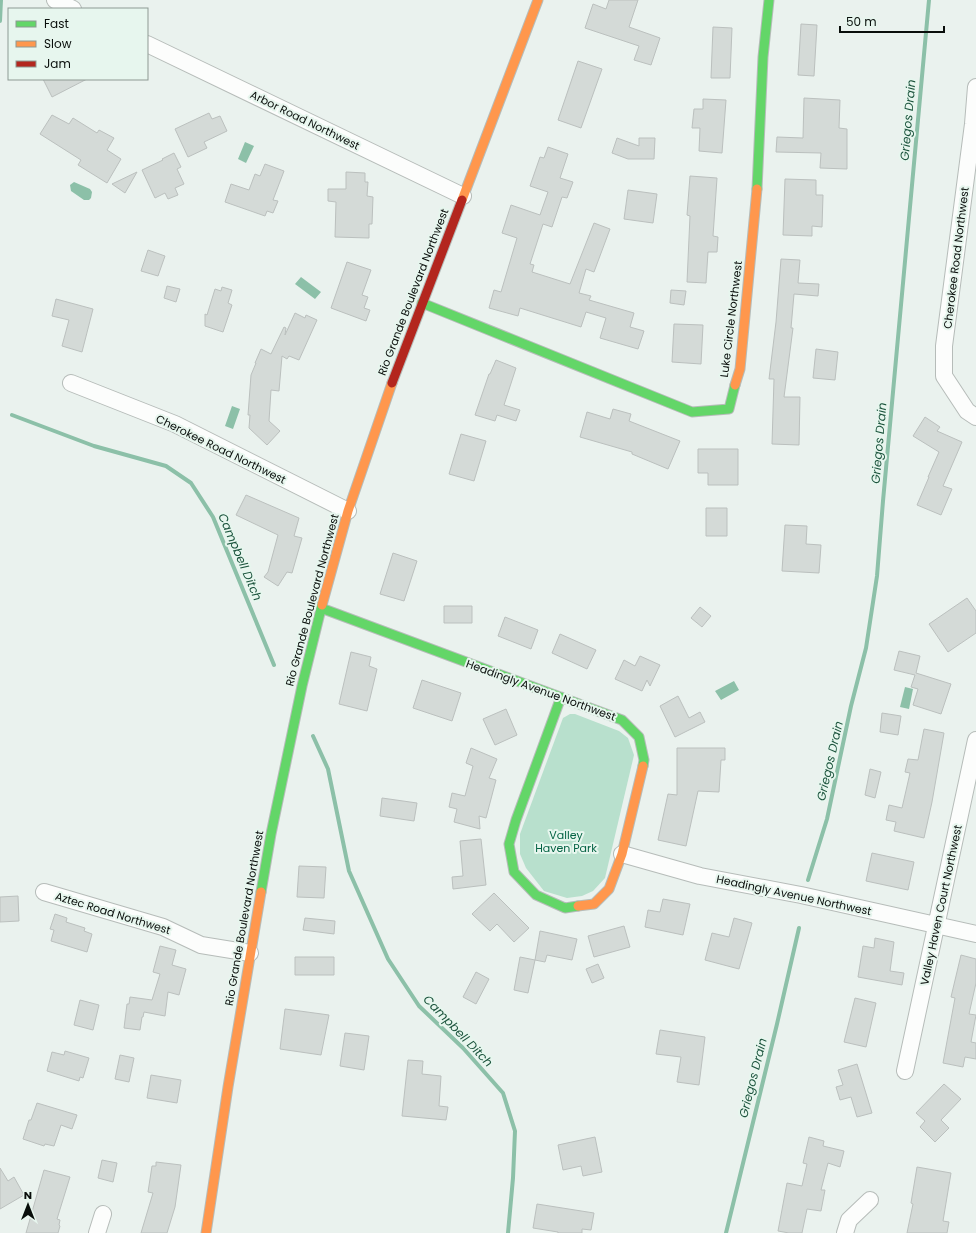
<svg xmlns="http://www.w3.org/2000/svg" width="976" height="1233" font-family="Poppins,sans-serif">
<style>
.green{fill:#b8e0cd}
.water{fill:#8cc0a8}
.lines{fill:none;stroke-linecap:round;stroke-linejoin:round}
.stream{stroke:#8cc0a8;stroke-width:4}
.building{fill:#d4dad7;stroke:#bbc0be}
.street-casing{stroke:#b6bcb9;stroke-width:18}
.fast-casing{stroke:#b6bcb9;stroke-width:11}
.slow-casing{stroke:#b6bcb9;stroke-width:11}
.jam-casing{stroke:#b6bcb9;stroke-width:11}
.street{stroke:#fcfdfc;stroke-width:16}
.fast{stroke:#63d668;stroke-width:9}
.slow{stroke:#ff974d;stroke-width:9}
.jam{stroke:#b3261e;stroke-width:9}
.labels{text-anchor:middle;stroke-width:4;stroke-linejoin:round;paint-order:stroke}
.street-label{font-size:11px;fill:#090e0b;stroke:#e7f6ee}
.park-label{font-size:11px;fill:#056344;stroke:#e7f6ee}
.water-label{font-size:12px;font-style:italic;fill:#1c543d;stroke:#e7f6ee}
</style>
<rect width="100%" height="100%" fill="#eaf2ee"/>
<path class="green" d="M570 714H575L619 731 628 738 634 755 605 878 593 891 582 896 567 898 544 891 526 868 520 854V834L563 718Z"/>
<path class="water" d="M245 142 254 146 246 163 238 159Z
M74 182 90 189 92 192 91 198 89 200H84L71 191 70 185Z
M301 277 321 292 315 299 295 284Z
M232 406 240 409 233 429 225 426Z
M734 681 739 690 721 700 715 691Z
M905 687 913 689 909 709 900 707Z"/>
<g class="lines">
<path class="stream" d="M0 21 1 0
M12 415 94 446 166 466 191 483 213 517 274 665
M313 736 328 769 349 871 388 959 419 1006 463 1048 503 1093 515 1131 513 1178 508 1233
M808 880 827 819 851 706 866 648 877 576 883 501 929 0
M726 1233 777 1024 799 928"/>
</g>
<path class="building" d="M609 0H638L629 27 660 38 651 65 634 60 639 46 585 28 593 4 606 9Z
M801 24 817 25 814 76 798 75Z
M713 27 732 28 730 78H711Z
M578 61 602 69 581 128 558 120Z
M43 79H87L52 97Z
M804 98 840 100 839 128 847 129V169L820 168 821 153 776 152 777 137 803 138Z
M703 99 726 100 722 153 699 151 700 128H692L694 109H703Z
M209 113 212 119 220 116 227 131 204 142 207 148 188 157 175 129Z
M52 115 69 124 73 118 97 133 99 130 114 138 107 150 121 159 107 183 78 165 81 160 40 134Z
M617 138 639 146V138H655L654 159H628L612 153Z
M548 147 568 154 560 178 573 182 567 198 562 197 552 227 543 224 530 264 534 265 532 272 570 284 594 223 610 229 594 272 586 269 579 293 591 296 589 300 634 313 630 327 644 331 638 349 600 338 606 318 586 312 581 327 520 308 518 316 489 308 494 290 501 292 517 238 502 233 511 205 540 215 548 192 530 186 540 157 544 158Z
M174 153 181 167 177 169 184 184 175 188 178 195 168 199 165 193 155 198 142 170 163 160 162 159Z
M265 164 284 171 273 200 278 201 273 213 267 211 265 216 225 202 231 184 249 190 255 174 260 176Z
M137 172 125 193 112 184Z
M346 172 365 173V182H368L367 196 373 197 372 224H369V238L335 237 336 202 328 201V189H346Z
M690 176 717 178 713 236 718 237 717 252H708L706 283 687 282 690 216 687 215Z
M785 179 816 180V195H823L822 227 812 226V236L783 235Z
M628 190 657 194 653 223 624 219Z
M148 250 165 256 158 276 141 271Z
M781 259 800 260 798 283 819 284 818 296 794 294 791 328H793L784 397H800L799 445 772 444 774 379H769L776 322Z
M347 262 371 270 362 295 368 297 364 308 370 310 366 321 331 308Z
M167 286 180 289 176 302 164 298Z
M222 287 232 290 228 303 232 305 223 332 205 326V314L207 315 215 289 221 291Z
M671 290 686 291 684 305 670 303Z
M56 299 93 309 82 352 62 346 69 320 52 316Z
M295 313 305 318 306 315 317 320 299 360 289 356 287 359 282 356 279 391 271 390 269 421 280 431 267 445 249 428 250 415H248L251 375 256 363H255L261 349 271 354 284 327 286 328 285 335Z
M674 324 703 325 701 364 672 362Z
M816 349 838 352 835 380 813 378Z
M496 360 516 368 504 405 520 410 516 421 497 415 495 421 475 415 489 374H490Z
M613 409 631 414 629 421 680 441 668 469 632 454V452L580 437 587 412 610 419Z
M925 417 940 427 937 431 962 442 943 486 952 489 941 515 917 505 929 477H928L939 452 913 436Z
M461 434 486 441 474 481 449 474Z
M698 449H738V485H708V473H698Z
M246 495 299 518 294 536 302 538 292 573 287 572 278 586 264 577 268 572 278 535 236 515Z
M706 508H727V536H706Z
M785 525 807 526 806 544 821 545 819 573 782 571Z
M393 553 417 561 404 601 380 594Z
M967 598 976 611V633L948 652 929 624Z
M444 606H472V623H444Z
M700 607 711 616 702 627 691 618Z
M505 617 538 630 531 649 498 636Z
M560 634 596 650 587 669 552 653Z
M899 651 920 656 916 673 951 684 941 714 913 705 918 689 911 687 915 675 894 670Z
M351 652 371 657 369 666 377 669 367 711 339 704Z
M640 656 660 665 650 686 647 680 642 691 615 679 624 660 635 666Z
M422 680 461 693 452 721 413 708Z
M678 696 689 718 700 712 705 722 675 737 660 706Z
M506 709 517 735 495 745 483 719Z
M882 713 901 716 898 735 880 732Z
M924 729 944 733 932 802 924 838 894 831 896 822 886 820 889 805 902 808 910 773 905 772 908 759 918 760Z
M471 748 497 759 489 778 496 780 486 818 479 816 480 829 454 822 457 809 449 807 452 793 465 796 473 766 466 763Z
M677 748H725V760H721L719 792 698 791 686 846 658 840 668 794 677 795Z
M870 769 881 772 875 798 865 795Z
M382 798 417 803 414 821 380 816Z
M481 839 486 885 453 889 452 877 463 876 460 841Z
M872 853 914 862 908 890 866 881Z
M299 866 326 867 324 898 297 897Z
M494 893 529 928 514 942 497 924 490 931 472 914Z
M18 896 19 921 0 922V897Z
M663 899 690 904 683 935 645 927 648 910 660 912Z
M55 914 67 918 66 922 85 928 84 931 92 934 87 952 51 941 54 930 50 929Z
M305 918 335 921 334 934 303 930Z
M734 918 752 923 739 969 705 960 712 933 729 937Z
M624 926 630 947 594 957 588 936Z
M540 931 577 939 572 960 547 955 545 962 535 960 528 993 514 990 520 957 535 960Z
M875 938 894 942 890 971 904 973 902 985 858 977 863 946 874 948Z
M160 946 176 950 172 965 186 969 179 995 168 992 165 1016 144 1012 143 1017H142L140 1030 124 1028 127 1004H129L130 997 152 1000 160 974 153 972Z
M961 955 976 959V983L969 1014 976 1015 971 1042 976 1043V1059L965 1057 963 1067 943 1063 955 998 951 997Z
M295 957H334V975H295Z
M598 964 604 978 592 983 586 969Z
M476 972 489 979 476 1004 463 997Z
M855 998 876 1003 866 1047 844 1042Z
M80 1000 99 1005 93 1030 74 1025Z
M285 1009 329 1015 321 1055 280 1049Z
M660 1030 705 1037 699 1085 677 1082 681 1057 656 1054Z
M345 1033 369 1036 364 1070 340 1066Z
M65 1051 89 1058 83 1078 80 1077 79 1081 47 1071 52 1052 64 1055Z
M120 1055 134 1058 129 1082 115 1079Z
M408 1060 423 1061 422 1074 441 1076 439 1106 448 1107 446 1120 402 1116Z
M857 1064 872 1113 857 1117 851 1097 840 1100 836 1087 843 1085 838 1070Z
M151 1075 181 1080 177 1103 147 1098Z
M944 1084 961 1099 941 1120 949 1128 935 1142 920 1127 925 1121 916 1113Z
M37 1103 77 1115 72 1129 61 1125 54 1146 45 1144 44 1146 23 1139 29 1120H31Z
M595 1137 602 1172 583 1176 581 1166 563 1170 558 1145Z
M809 1137 824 1141 823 1146 844 1151 840 1167 828 1163 821 1190H825L821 1211 807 1209 802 1233H789L778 1231 787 1183 802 1186 807 1164 803 1163Z
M102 1160 117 1163 113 1182 98 1178Z
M156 1162 181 1165 175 1207 167 1233H141L153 1193 148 1192 152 1166H156Z
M917 1167 951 1173 943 1221 949 1222 947 1233H907L913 1204 911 1203Z
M0 1168 8 1181 14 1177 24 1195 0 1209Z
M44 1170 70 1177 57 1219 60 1220 59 1225 60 1226 58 1233H26Z
M537 1204 594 1213 591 1230 582 1229V1233H558V1232L533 1228Z"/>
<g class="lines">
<defs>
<path id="street" d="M55 0 73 9
M147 44 463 196
M976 87 973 124 944 346V376L967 411 976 417
M71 383 175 424 348 511
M622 854 700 876 801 895 976 934
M44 892 163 927 201 945 250 953
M905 1071 976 740
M97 1233 103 1214
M845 1233 849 1220 870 1200"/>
<path id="fast" d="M757 189 763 57 769 0
M422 303 692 412 729 409 735 385
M321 608 622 720 639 737 644 760 643 766
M561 697 516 820 509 844 514 872 536 895 565 908 578 906
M261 892 271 834 302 686 322 605"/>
<path id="slow" d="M462 200 538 0
M735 385 740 369 757 189
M322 605 348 511 392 383
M578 906 594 904 609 889 622 854 643 766
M206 1233 228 1087 261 892"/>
<path id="jam" d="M392 383 462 200"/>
</defs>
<use href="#street" class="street-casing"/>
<use href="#fast" class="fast-casing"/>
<use href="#slow" class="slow-casing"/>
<use href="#jam" class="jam-casing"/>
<use href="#street" class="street"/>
<use href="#fast" class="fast"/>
<use href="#slow" class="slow"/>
<use href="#jam" class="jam"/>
</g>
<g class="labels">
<g class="street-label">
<text transform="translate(305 120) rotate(26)" y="4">Arbor Road Northwest</text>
<text transform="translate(956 258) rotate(-83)" y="4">Cherokee Road Northwest</text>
<text transform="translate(413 292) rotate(-69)" y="4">Rio Grande Boulevard Northwest</text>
<text transform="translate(731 319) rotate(-83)" y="4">Luke Circle Northwest</text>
<text transform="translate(221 449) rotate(26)" y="4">Cherokee Road Northwest</text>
<text transform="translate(312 600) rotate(-75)" y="4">Rio Grande Boulevard Northwest</text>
<text transform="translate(541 690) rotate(20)" y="4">Headingly Avenue Northwest</text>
<text transform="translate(794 895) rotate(12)" y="4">Headingly Avenue Northwest</text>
<text transform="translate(941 905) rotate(-78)" y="4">Valley Haven Court Northwest</text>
<text transform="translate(113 913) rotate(17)" y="4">Aztec Road Northwest</text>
<text transform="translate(244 918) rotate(-80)" y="4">Rio Grande Boulevard Northwest</text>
</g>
<g class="park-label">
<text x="566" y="839">Valley<tspan x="566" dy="13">Haven Park</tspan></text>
</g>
<g class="water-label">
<text transform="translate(908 120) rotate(-85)" y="4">Griegos Drain</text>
<text transform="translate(879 443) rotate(-85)" y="4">Griegos Drain</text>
<text transform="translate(240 557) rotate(67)" y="4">Campbell Ditch</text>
<text transform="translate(830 761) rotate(-77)" y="4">Griegos Drain</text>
<text transform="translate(458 1031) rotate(46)" y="4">Campbell Ditch</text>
<text transform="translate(753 1078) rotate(-76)" y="4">Griegos Drain</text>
</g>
</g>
<rect x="8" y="8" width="140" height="72" fill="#e7f6ee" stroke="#8e9993"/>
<rect x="16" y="21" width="20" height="6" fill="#63d668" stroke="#8e9993"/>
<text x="44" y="28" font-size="12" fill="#090e0b">Fast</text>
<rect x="16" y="41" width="20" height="6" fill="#ff974d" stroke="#8e9993"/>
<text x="44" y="48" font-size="12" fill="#090e0b">Slow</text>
<rect x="16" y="61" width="20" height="6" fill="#b3261e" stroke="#8e9993"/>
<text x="44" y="68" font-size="12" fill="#090e0b">Jam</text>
<g transform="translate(28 1205)" stroke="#e7f6ee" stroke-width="3" paint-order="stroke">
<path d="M0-3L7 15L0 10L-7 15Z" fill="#090e0b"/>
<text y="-6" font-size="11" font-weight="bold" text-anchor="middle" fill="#090e0b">N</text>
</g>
<path d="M840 26v6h104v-6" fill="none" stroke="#090e0b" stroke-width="2"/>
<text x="846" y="26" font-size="12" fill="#090e0b" stroke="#e7f6ee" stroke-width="3" paint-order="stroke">50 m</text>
</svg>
